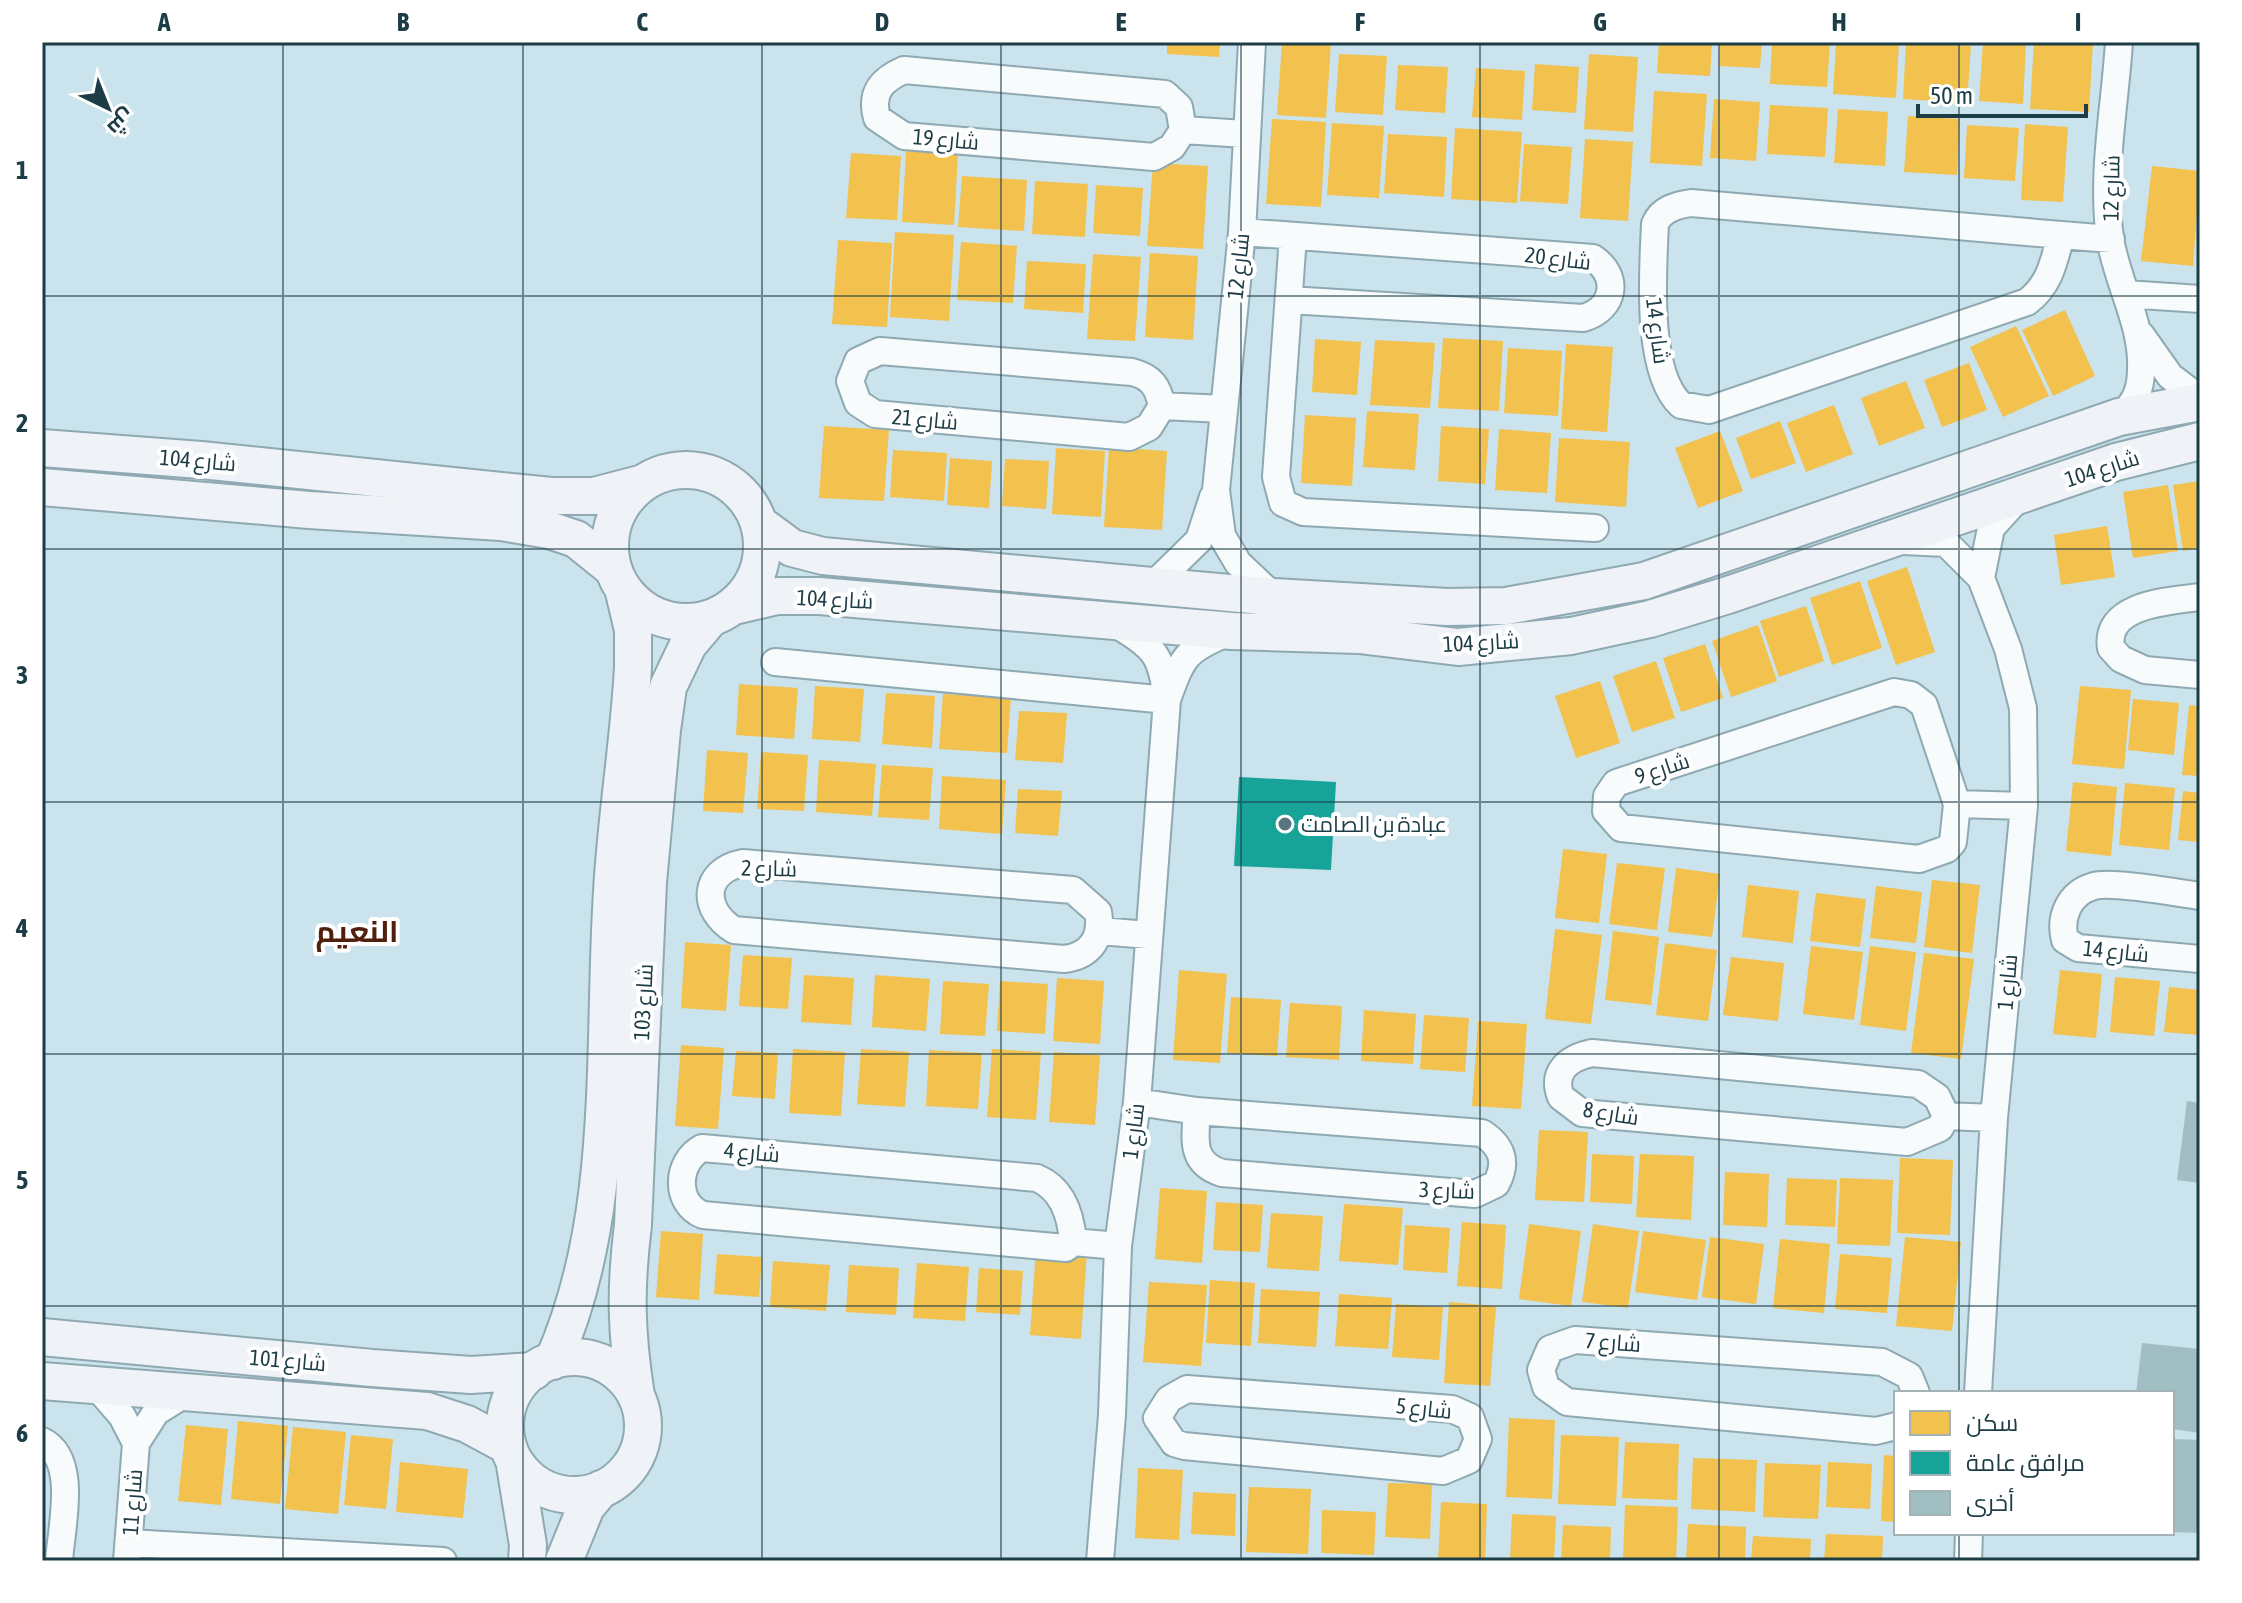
<svg xmlns="http://www.w3.org/2000/svg" width="2242" height="1603" font-family="'Asap Condensed',Cairo,sans-serif">
<style>
.homes{fill:#f2c14e}
.public{fill:#17a398}
.building{fill:#a1bec3}
.lines{fill:none;stroke-linecap:round;stroke-linejoin:round}
.street-casing{stroke:#8fa9b2;stroke-width:30}
.secondary-casing{stroke:#8fa9b2;stroke-width:40}
.street{stroke:#f7fbfc;stroke-width:26}
.secondary{stroke:#eff2f6;stroke-width:36}
.grid{fill:none;stroke:#1c3c46;stroke-width:2;stroke-opacity:0.55}
.poi-dot{fill:#597680;stroke:#fff;stroke-width:3}
.labels{text-anchor:middle;stroke-width:8;stroke-linejoin:round;paint-order:stroke}
.street-label{font-size:22px;fill:#1c3c46;stroke:#fff}
.poi-label{font-size:22px;fill:#1c3c46;stroke:#fff;text-anchor:start}
.district-label{font-size:30px;font-weight:bold;fill:#51200c;stroke:#fff}
.neatline{fill:none;stroke:#1c3c46;stroke-width:3}
.grid-label{font-size:26px;text-anchor:middle;font-weight:bold;fill:#1c3c46}
</style>
<rect width="100%" height="100%" fill="#cae3ec"/>
<path class="homes" d="M1167 42H1220L1219 57 1167 54Z
M1282 42H1331L1326 118 1277 115Z
M1659 42H1712L1710 76 1657 73Z
M1720 42H1762L1760 68 1719 66Z
M1772 42H1830L1827 87 1770 84Z
M1836 42H1899L1896 98 1833 94Z
M1906 42 1971 46 1967 103 1903 99Z
M1983 42H2026L2023 104 1979 101Z
M2034 42H2093L2089 112 2030 109Z
M1339 54 1387 56 1383 115 1335 112Z
M1589 54 1638 57 1633 132 1584 129Z
M1535 64 1579 67 1576 113 1532 110Z
M1398 65 1448 67 1445 113 1395 110Z
M1476 68 1525 71 1522 120 1472 117Z
M1654 91 1707 94 1702 166 1650 163Z
M1714 99 1760 102 1756 161 1710 158Z
M1770 105 1828 108 1825 157 1767 154Z
M1838 109 1888 112 1885 166 1834 163Z
M1908 116 1960 119 1957 175 1904 172Z
M1272 119 1326 122 1321 207 1266 204Z
M1332 123 1384 126 1379 198 1327 195Z
M2025 124 2068 127 2063 202 2021 200Z
M1967 125 2019 128 2015 181 1964 178Z
M1455 128 1522 132 1517 203 1451 199Z
M1388 134 1447 137 1444 197 1384 193Z
M1585 139 1633 142 1628 221 1580 218Z
M1524 144 1572 147 1568 204 1520 201Z
M906 151 958 154 954 225 902 222Z
M851 153 901 156 897 220 846 218Z
M1153 163 1208 166 1203 249 1147 246Z
M2152 166 2200 171 2193 266 2141 261Z
M962 176 1027 180 1024 231 958 227Z
M1035 181 1088 184 1085 237 1032 234Z
M1096 185 1143 188 1140 236 1093 233Z
M895 232 954 235 949 321 890 317Z
M838 240 892 243 887 327 832 324Z
M961 242 1017 246 1013 303 957 300Z
M1150 253 1198 256 1193 340 1145 337Z
M1093 254 1141 257 1135 341 1087 339Z
M1027 261 1086 264 1083 313 1024 309Z
M2065 310 2095 376 2053 396 2022 330Z
M2016 326 2049 396 2003 417 1970 347Z
M1443 338 1503 341 1499 411 1438 408Z
M1315 339 1361 342 1357 395 1312 392Z
M1375 340 1435 343 1430 408 1370 405Z
M1566 344 1613 347 1607 432 1561 429Z
M1508 348 1562 351 1558 416 1504 413Z
M1969 363 1987 410 1942 427 1924 380Z
M1906 381 1925 428 1879 446 1861 398Z
M1834 405 1853 454 1806 472 1787 423Z
M1367 411 1419 414 1415 470 1363 467Z
M1305 415 1356 418 1352 486 1301 483Z
M1780 421 1796 463 1751 479 1736 438Z
M824 426 889 430 884 501 819 498Z
M1441 426 1489 429 1485 484 1438 481Z
M1499 429 1551 433 1547 493 1495 490Z
M1720 431 1743 491 1698 508 1675 448Z
M1559 438 1630 442 1626 507 1555 502Z
M1109 447 1167 451 1162 530 1104 527Z
M1056 448 1105 451 1101 517 1052 514Z
M893 450 947 453 944 501 890 497Z
M950 458 992 461 989 508 947 505Z
M1005 459 1049 461 1046 509 1002 506Z
M2200 481V548L2183 551 2173 485Z
M2168 485 2178 551 2133 558 2123 492Z
M2107 526 2115 577 2061 585 2054 535Z
M1907 567 1935 652 1896 665 1867 581Z
M1860 581 1882 648 1832 665 1810 598Z
M1806 606 1824 661 1779 677 1760 621Z
M1758 625 1777 681 1731 697 1712 641Z
M1705 644 1723 698 1681 712 1663 658Z
M1656 661 1675 718 1632 732 1613 676Z
M1600 681 1620 743 1576 758 1555 696Z
M739 684 798 688 794 739 736 735Z
M815 686 864 689 860 742 812 739Z
M2080 686 2131 690 2124 769 2072 764Z
M886 693 935 696 932 748 882 744Z
M943 694 1011 698 1007 753 939 749Z
M2133 699 2179 703 2174 755 2128 750Z
M2189 705 2200 706V776L2182 775Z
M1019 711 1067 713 1063 763 1015 760Z
M707 750 748 753 743 813 703 811Z
M761 752 808 755 804 811 757 809Z
M819 760 876 764 872 816 816 812Z
M882 765 933 768 929 820 878 817Z
M942 776 1006 780 1002 834 939 829Z
M2073 782 2117 787 2111 856 2066 851Z
M2125 783 2175 788 2169 850 2119 845Z
M1018 789 1062 791 1058 836 1015 833Z
M2183 791 2200 793V842L2178 840Z
M1563 849 1607 854 1599 923 1555 918Z
M1617 863 1665 868 1657 930 1609 924Z
M1676 868 1720 874 1712 937 1668 932Z
M1932 880 1980 885 1972 953 1924 947Z
M1748 885 1799 891 1793 943 1742 937Z
M1876 886 1922 892 1916 943 1870 938Z
M1816 893 1866 899 1860 947 1810 941Z
M1555 929 1602 935 1591 1024 1545 1019Z
M1613 931 1659 937 1651 1005 1605 1000Z
M685 942 731 945 726 1011 681 1008Z
M1665 943 1717 950 1708 1021 1656 1015Z
M1811 946 1863 952 1854 1020 1803 1014Z
M1870 946 1916 952 1906 1031 1860 1025Z
M1924 953 1974 959 1961 1059 1911 1053Z
M743 955 792 958 788 1009 739 1006Z
M1731 957 1784 963 1778 1021 1723 1015Z
M1179 970 1227 974 1220 1063 1173 1060Z
M2060 970 2102 974 2096 1038 2053 1034Z
M804 975 854 978 851 1025 801 1022Z
M875 975 930 979 926 1031 872 1027Z
M2115 977 2160 981 2154 1036 2110 1032Z
M1057 978 1104 981 1100 1044 1053 1041Z
M943 981 989 984 985 1036 940 1034Z
M1000 981 1048 984 1045 1034 997 1031Z
M2169 987 2200 990V1035L2164 1032Z
M1231 997 1281 1000 1277 1056 1227 1053Z
M1290 1003 1342 1006 1339 1060 1286 1057Z
M1364 1010 1416 1014 1413 1064 1361 1061Z
M1424 1015 1469 1018 1465 1072 1420 1069Z
M1478 1021 1527 1024 1521 1109 1472 1106Z
M681 1045 724 1048 718 1129 675 1126Z
M793 1049 845 1052 841 1116 789 1113Z
M861 1049 909 1052 905 1107 857 1104Z
M992 1049 1041 1052 1036 1120 987 1117Z
M929 1050 982 1053 978 1109 926 1106Z
M736 1051 778 1053 775 1099 732 1096Z
M1054 1052 1100 1055 1095 1125 1049 1122Z
M1539 1130 1588 1132 1584 1202 1535 1200Z
M1592 1154 1634 1156 1632 1204 1590 1202Z
M1640 1154 1694 1156 1691 1220 1636 1217Z
M1900 1158 1953 1160 1950 1235 1897 1233Z
M1725 1172 1769 1174 1767 1227 1723 1225Z
M1787 1178 1837 1180 1835 1227 1785 1225Z
M1840 1178 1893 1180 1890 1246 1837 1244Z
M1160 1188 1207 1191 1202 1263 1155 1259Z
M1216 1202 1263 1205 1260 1252 1213 1250Z
M1344 1204 1403 1208 1398 1265 1339 1261Z
M1271 1213 1323 1216 1319 1271 1267 1268Z
M1462 1222 1506 1225 1502 1289 1457 1286Z
M1529 1224 1581 1231 1571 1306 1519 1299Z
M1593 1224 1639 1231 1628 1308 1582 1302Z
M1405 1225 1450 1228 1447 1273 1403 1270Z
M661 1231 703 1234 699 1300 656 1297Z
M1643 1231 1706 1240 1697 1300 1635 1292Z
M1710 1237 1764 1244 1756 1304 1702 1297Z
M1905 1237 1961 1242 1952 1331 1896 1326Z
M1780 1239 1830 1244 1824 1313 1773 1308Z
M1036 1249 1087 1252 1081 1339 1030 1335Z
M717 1254 762 1257 759 1297 714 1294Z
M1840 1254 1892 1258 1887 1313 1835 1309Z
M773 1261 830 1265 826 1311 770 1307Z
M917 1263 969 1267 965 1321 913 1318Z
M849 1265 899 1268 896 1315 846 1312Z
M979 1268 1023 1271 1020 1315 976 1312Z
M1210 1280 1255 1283 1251 1346 1206 1343Z
M1149 1282 1207 1285 1201 1366 1143 1362Z
M1261 1289 1320 1292 1316 1347 1258 1343Z
M1339 1294 1392 1298 1388 1349 1335 1346Z
M1449 1302 1496 1306 1490 1386 1444 1383Z
M1396 1304 1443 1307 1439 1360 1392 1357Z
M1509 1418 1555 1420 1552 1499 1506 1497Z
M238 1421 288 1426 280 1504 231 1499Z
M186 1425 228 1429 221 1505 178 1501Z
M293 1427 346 1432 338 1514 285 1509Z
M351 1435 393 1439 386 1509 344 1505Z
M1561 1435 1619 1437 1616 1506 1558 1504Z
M1625 1442 1679 1444 1677 1500 1622 1498Z
M1884 1455 1896 1456V1522L1881 1521Z
M1693 1458 1757 1460 1755 1512 1691 1509Z
M400 1462 468 1469 463 1518 396 1512Z
M1828 1462 1872 1464 1870 1509 1826 1507Z
M1765 1463 1821 1465 1818 1519 1763 1517Z
M1138 1468 1183 1470 1179 1540 1135 1538Z
M1388 1483 1432 1484 1430 1539 1385 1537Z
M1249 1487 1311 1489 1308 1554 1246 1552Z
M1193 1492 1236 1494 1235 1536 1191 1534Z
M1441 1502 1487 1504 1485 1561H1438Z
M1625 1505 1678 1507 1676 1561H1623Z
M1322 1510 1376 1512 1374 1555 1321 1553Z
M1512 1514 1556 1516 1554 1561H1510Z
M1688 1524 1746 1527 1745 1561H1686Z
M1563 1525 1611 1527 1610 1561H1561Z
M1826 1534 1883 1536 1882 1561H1824Z
M1753 1536 1811 1539 1810 1561H1751Z"/>
<path class="public" d="M1239 777 1336 782 1331 870 1234 866Z"/>
<path class="building" d="M2187 1101 2200 1103V1183L2177 1180Z
M2142 1343 2200 1349V1433L2172 1429V1393H2136Z
M2172 1439 2200 1440V1533L2172 1532Z"/>
<g class="lines">
<defs>
<path id="street" d="M1252 42 1242 232 1216 490 1222 536 1238 563 1274 597
M904 70 1165 94 1179 107 1183 130 1172 147 1154 157 904 136 877 118C870 93 881 80 904 70Z
M1183 130 1245 134
M1242 232 1593 258C1620 276 1615 309 1583 318L1289 300
M2061 235C2054 261 2050 285 2027 302L1709 410 1681 405C1645 372 1653 269 1655 224 1661 209 1677 205 1691 203L2061 235 2111 239
M1293 236 1276 477 1283 503 1303 512 1595 528
M2126 294 2200 299
M2141 335 2170 376 2200 399
M880 351 1132 372C1152 377 1158 387 1162 406L1149 427 1129 437 875 414 858 403 850 381 858 361Z
M1162 406 1223 409
M2119 417C2135 404 2141 390 2141 369 2143 324 2117 283 2110 238 2101 175 2115 106 2119 42
M1903 541 1946 543 1981 578 2008 649 2023 708 2024 806 1994 1118 1978 1393
M1981 578 1991 528 2019 497
M1152 586 1199 540 1213 497
M2200 597C2169 601 2104 604 2111 648L2121 659 2145 670 2200 675
M775 662 1167 700
M1894 692 1911 695 1924 705 1957 804 1953 842 1947 849 1919 859 1621 828 1606 811 1607 796 1616 783Z
M1168 697C1183 656 1186 650 1227 633
M1957 804 2024 806
M743 863 1073 890 1098 912C1103 938 1090 956 1064 959L734 930C701 910 702 871 743 863Z
M2200 896C2177 893 2113 881 2094 886 2069 893 2059 917 2065 940L2078 948 2200 959
M1100 931 1148 935
M1592 1053 1918 1084 1937 1097 1946 1116 1940 1128 1907 1142 1582 1113 1561 1097C1551 1072 1568 1058 1592 1053Z
M1137 1102 1197 1111 1482 1133C1502 1146 1508 1162 1496 1184L1475 1194 1222 1173C1190 1163 1195 1139 1197 1111
M1946 1116 1994 1118
M1073 1242C1071 1215 1063 1189 1037 1178L702 1148C676 1162 674 1203 703 1215L1066 1248 1073 1242 1118 1246
M96 1386 122 1416 136 1443
M1187 1389 1452 1409 1470 1417 1478 1439 1469 1460 1443 1471 1184 1446 1174 1443 1157 1418 1169 1399Z
M1896 1426 1876 1431 1567 1402 1546 1387 1541 1370 1550 1349 1575 1340 1882 1362 1909 1376 1916 1393
M42 1441C79 1459 61 1528 59 1561
M129 1543 443 1561
M127 1561 136 1443 156 1412 188 1392
M1100 1561 1112 1415 1118 1246 1137 1102 1167 700C1162 656 1155 647 1117 625
M1968 1561 1969 1533"/>
<path id="secondary" d="M42 448 201 460 551 496H594L640 484
M610 546a76 76 0 1 1 152 0a76 76 0 1 1-152 0Z
M42 487 309 510 501 522 549 530 576 539 612 568
M762 526 792 548 823 556 1274 597 1447 607 1506 606 1644 581 2119 417 2200 402
M734 606 777 596H819L1232 631 1359 635 1458 647 1571 636 1650 619 1728 595 2116 462 2200 441
M42 1337 372 1368 471 1375 534 1371
M505 1426a69 69 0 1 1 138 0a69 69 0 1 1-138 0Z
M553 1361C618 1216 602 1047 612 892 616 817 629 742 633 667V630L624 592
M42 1381 427 1411 467 1424 508 1446
M636 1396C626 1332 625 1289 633 1225L648 882 662 730 668 687 688 645 709 620
M515 1465 528 1545 527 1561
M564 1561 586 1507 601 1489"/>
</defs>
<use href="#street" class="street-casing"/>
<use href="#secondary" class="secondary-casing"/>
<use href="#street" class="street"/>
<use href="#secondary" class="secondary"/>
</g>
<path class="grid" d="M283 42V1561M523 42V1561M762 42V1561M1001 42V1561M1241 42V1561M1480 42V1561M1719 42V1561M1959 42V1393M42 296H2200M42 549H2200M42 802H2200M42 1054H2200M42 1306H2200M1959 1533V1561"/>
<circle class="poi-dot" cx="1285" cy="824" r="8"/>
<g class="labels">
<g class="street-label">
<text transform="translate(946 139) rotate(5)" y="8">شارع 19</text>
<text transform="translate(2111 188) rotate(-89)" y="8">شارع 12</text>
<text transform="translate(1558 258) rotate(7)" y="8">شارع 20</text>
<text transform="translate(1238 266) rotate(-84)" y="8">شارع 12</text>
<text transform="translate(1658 331) rotate(83)" y="8">شارع 14</text>
<text transform="translate(925 419) rotate(5)" y="8">شارع 21</text>
<text transform="translate(198 460) rotate(5)" y="8">شارع 104</text>
<text transform="translate(2102 468) rotate(-18)" y="8">شارع 104</text>
<text transform="translate(835 599) rotate(3)" y="8">شارع 104</text>
<text transform="translate(1481 642) rotate(-3)" y="8">شارع 104</text>
<text transform="translate(1662 768) rotate(-18)" y="8">شارع 9</text>
<text transform="translate(769 868) rotate(1)" y="8">شارع 2</text>
<text transform="translate(2116 951) rotate(6)" y="8">شارع 14</text>
<text transform="translate(2007 982) rotate(-85)" y="8">شارع 1</text>
<text transform="translate(643 1002) rotate(-87)" y="8">شارع 103</text>
<text transform="translate(1611 1113) rotate(9)" y="8">شارع 8</text>
<text transform="translate(1133 1131) rotate(-83)" y="8">شارع 1</text>
<text transform="translate(752 1152) rotate(5)" y="8">شارع 4</text>
<text transform="translate(1447 1190) rotate(2)" y="8">شارع 3</text>
<text transform="translate(1613 1342) rotate(4)" y="8">شارع 7</text>
<text transform="translate(288 1360) rotate(5)" y="8">شارع 101</text>
<text transform="translate(1424 1408) rotate(6)" y="8">شارع 5</text>
<text transform="translate(132 1502) rotate(-86)" y="8">شارع 11</text>
</g>
<g class="poi-label">
<text x="1301" y="832">عبادة بن الصامت</text>
</g>
<g class="district-label">
<text x="357" y="942">النعيم</text>
</g>
</g>
<rect width="2242" height="1603" fill="none" stroke="#ffffff" stroke-width="88"/>
<rect x="1894" y="1391" width="280" height="144" fill="#ffffff" stroke="#a4b1b5" stroke-width="2"/>
<rect x="1910" y="1411" width="40" height="24" fill="#f2c14e" stroke="#a4b1b5" stroke-width="2"/>
<text x="1966" y="1431" font-size="24" fill="#1c3c46">سكن</text>
<rect x="1910" y="1451" width="40" height="24" fill="#17a398" stroke="#a4b1b5" stroke-width="2"/>
<text x="1966" y="1471" font-size="24" fill="#1c3c46">مرافق عامة</text>
<rect x="1910" y="1491" width="40" height="24" fill="#a1bec3" stroke="#a4b1b5" stroke-width="2"/>
<text x="1966" y="1511" font-size="24" fill="#1c3c46">أخرى</text>
<g transform="translate(108 108) rotate(137)" stroke="#ffffff" stroke-width="6" paint-order="stroke">
<path d="M0-6L14 30L0 20L-14 30Z" fill="#1c3c46"/>
<text y="-12" font-size="22" font-weight="bold" text-anchor="middle" fill="#1c3c46">ش</text>
</g>
<path d="M1918 104v12h168v-12" fill="none" stroke="#1c3c46" stroke-width="4"/>
<text x="1930" y="104" font-size="24" fill="#1c3c46" stroke="#ffffff" stroke-width="6" paint-order="stroke">50 m</text>
<rect x="44" y="44" width="2154" height="1515" class="neatline"/>
<g class="grid-label">
<text x="164" y="31">A</text>
<text x="403" y="31">B</text>
<text x="642" y="31">C</text>
<text x="882" y="31">D</text>
<text x="1121" y="31">E</text>
<text x="1360" y="31">F</text>
<text x="1600" y="31">G</text>
<text x="1839" y="31">H</text>
<text x="2078" y="31">I</text>
<text x="22" y="179">1</text>
<text x="22" y="432">2</text>
<text x="22" y="684">3</text>
<text x="22" y="937">4</text>
<text x="22" y="1189">5</text>
<text x="22" y="1442">6</text>
</g>
</svg>
